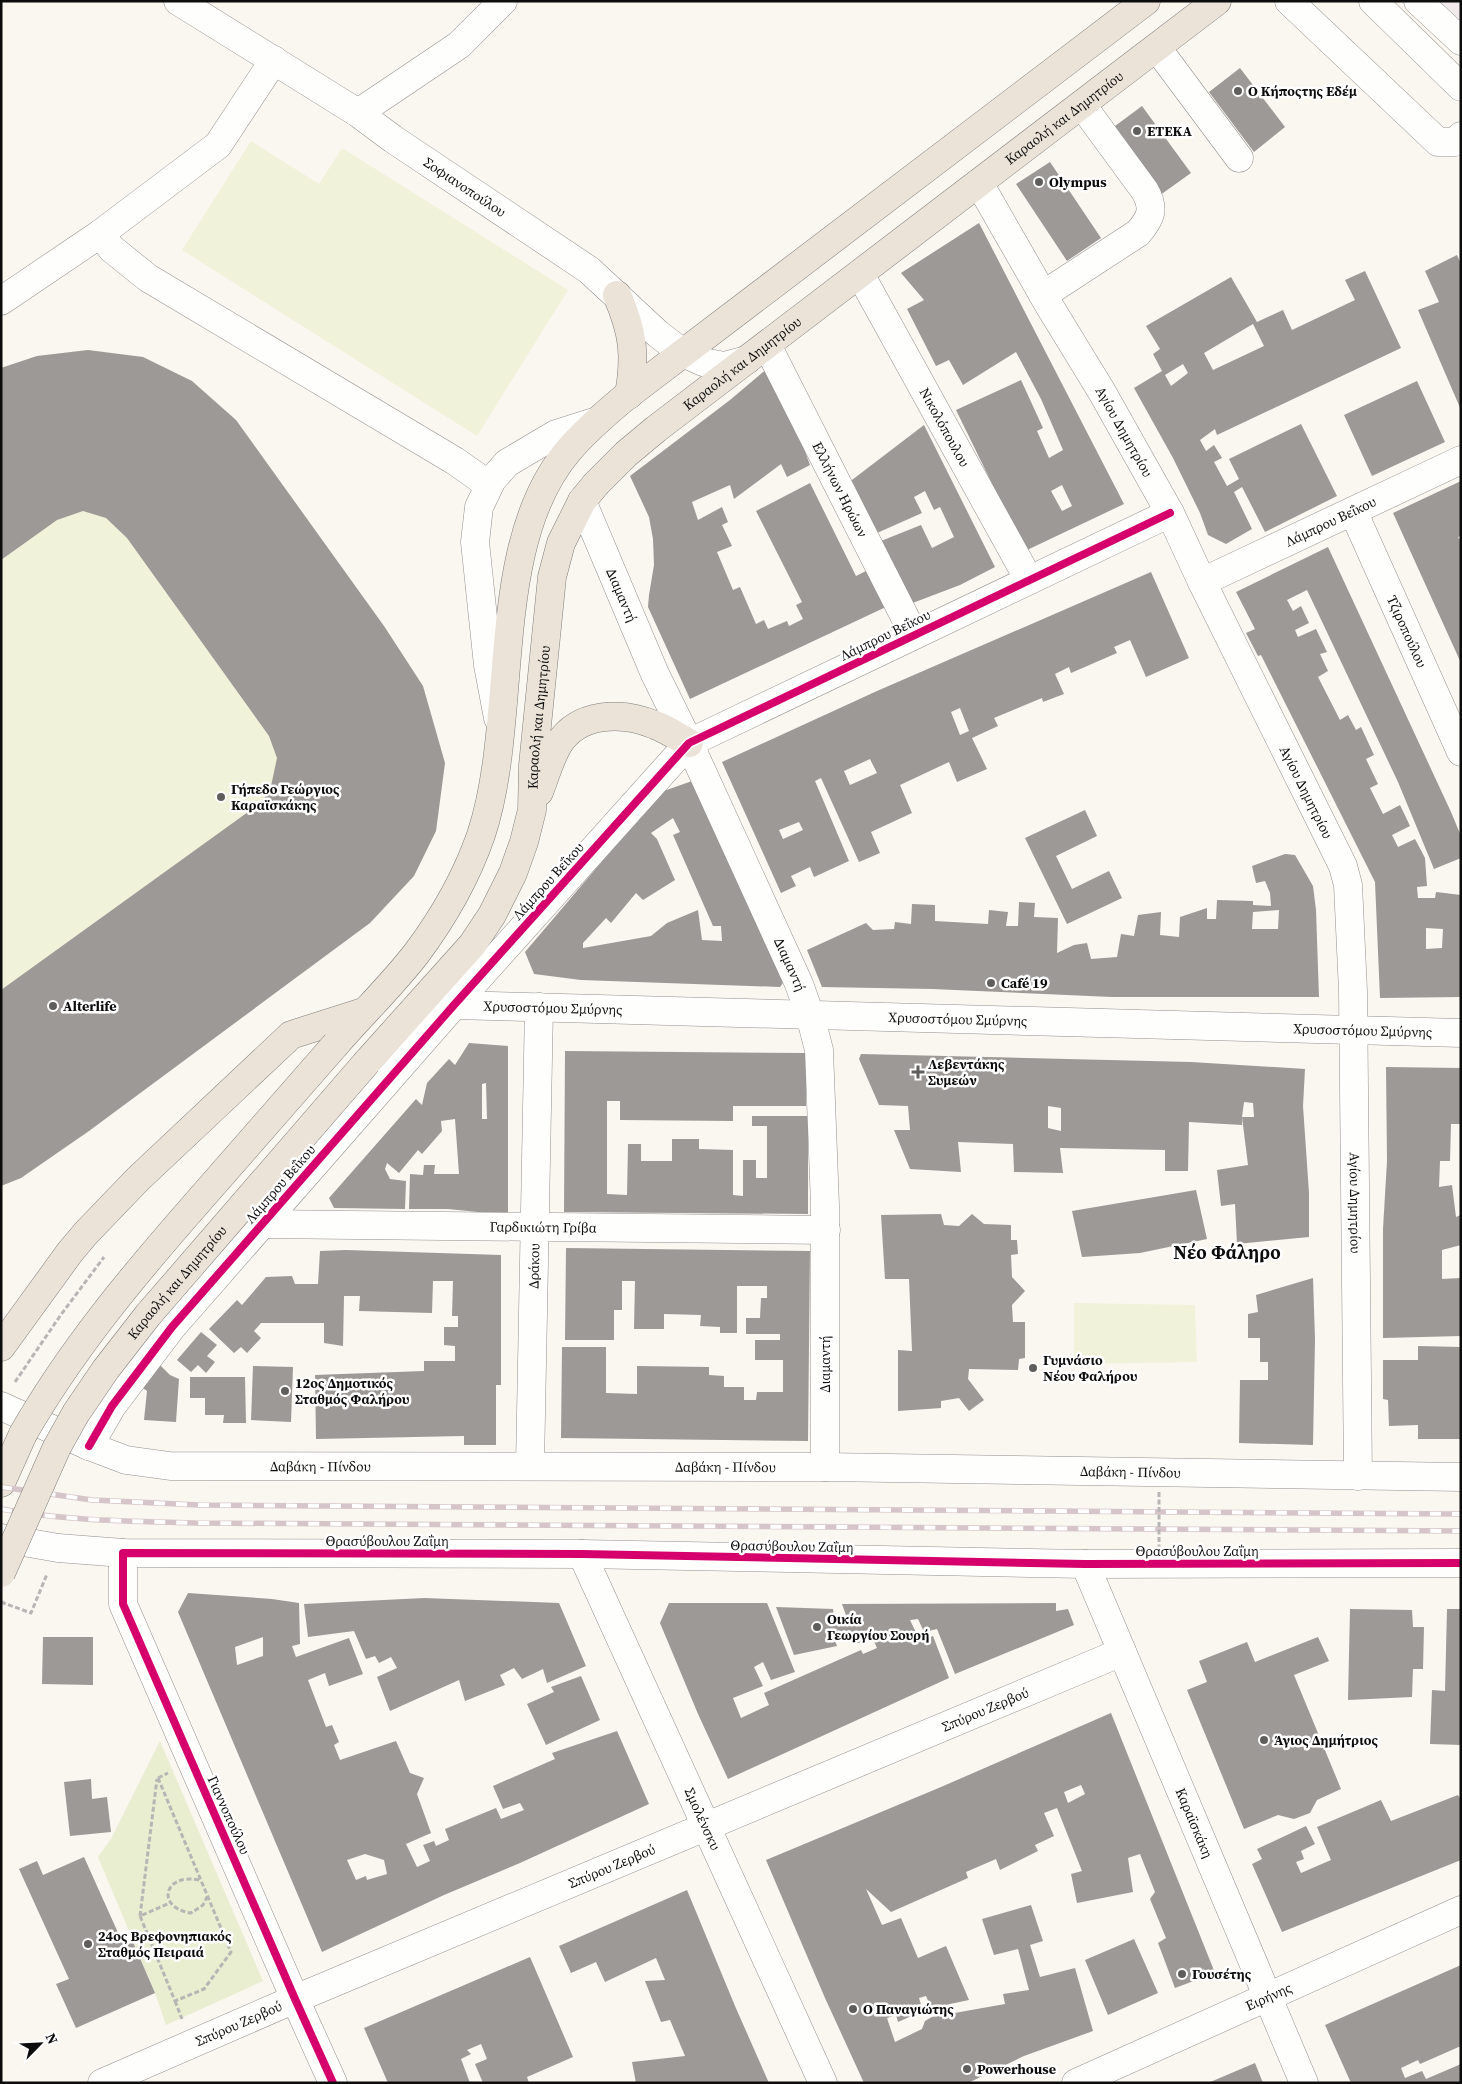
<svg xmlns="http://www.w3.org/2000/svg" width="1462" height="2084" font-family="'Source Serif 4',serif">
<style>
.industrial{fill:#f0eaed}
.green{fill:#e9eed0}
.pitch{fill:#f1f2da}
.building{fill:#9c9996;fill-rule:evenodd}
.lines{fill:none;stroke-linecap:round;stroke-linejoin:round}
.minor-casing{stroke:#93918f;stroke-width:29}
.major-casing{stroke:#807f7c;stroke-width:29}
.path{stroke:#b7b6b5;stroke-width:3;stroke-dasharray:5 2.5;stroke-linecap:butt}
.minor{stroke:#fefefd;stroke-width:28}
.major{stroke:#ebe2d8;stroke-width:28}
.rail-casing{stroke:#d6c5c8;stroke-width:5.5}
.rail{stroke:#fff;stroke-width:4;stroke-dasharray:11;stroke-linecap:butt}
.major-bridge-casing{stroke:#807f7c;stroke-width:29;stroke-linecap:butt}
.path-bridge{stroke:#b7b6b5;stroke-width:3;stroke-dasharray:5 2.5;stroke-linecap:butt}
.major-bridge{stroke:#ebe2d8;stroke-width:28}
.cycleway-casing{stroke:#fff;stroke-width:11}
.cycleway{stroke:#d6006c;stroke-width:8}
.poi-dot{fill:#5f5e5c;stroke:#fff;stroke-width:2}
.labels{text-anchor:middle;stroke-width:5;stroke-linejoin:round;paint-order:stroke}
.poi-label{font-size:14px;font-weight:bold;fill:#0c0c0c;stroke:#fff;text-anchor:start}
.street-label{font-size:14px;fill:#0c0c0c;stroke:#fff}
.district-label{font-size:19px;font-weight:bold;fill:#0c0c0c;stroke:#fff}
</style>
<rect width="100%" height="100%" fill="#faf6f0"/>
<path class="industrial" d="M1437 1H1461V23Z"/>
<path class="green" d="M160 1741 263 1981 166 2025 155 1993 98 1857 111 1839Z"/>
<path class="pitch" d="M251 141 319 184 342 148 568 290 477 436 182 250Z
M88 350 143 357 192 381 236 420 384 626 423 686 445 763 436 831 414 876 89 1131 21 1178 1 1186V368L37 356Z
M1074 1303 1195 1305 1197 1362 1074 1364Z"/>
<path class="building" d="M1240 68 1285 127 1254 152 1209 92Z
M1142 106 1191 173 1156 198 1107 132Z
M1050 162 1101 238 1067 261 1016 184Z
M979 223 1124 504 1025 551 956 410 1021 380 1043 428 1037 431 1049 458 1063 450 1041 399 1016 352 963 385 949 360 936 366 907 309 924 300 901 273ZM1062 485 1072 506 1062 511 1051 491Z
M1457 255 1461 264V410L1418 310 1439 302 1425 271Z
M1365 271 1401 348 1217 435 1215 429 1200 440 1206 451 1214 445 1222 458 1214 462 1227 486 1239 479 1229 459 1301 424 1337 496 1265 532 1242 487 1234 492 1252 529 1226 544 1208 535 1200 513 1173 458 1134 388 1162 371 1153 354 1160 349 1146 326 1231 277 1257 322 1283 310 1292 330 1355 300 1345 280ZM1253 324 1264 346 1213 370 1204 353ZM1183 364 1188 373 1171 386 1165 375Z
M88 350 143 357 192 381 236 420 384 626 423 686 445 763 436 831 414 876 370 923 89 1131 21 1178 1 1186V990L262 802 271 786 277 758 269 736 127 538 106 518 83 511 57 520 1 560V368L37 356Z
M768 368 794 422 810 465 787 477 781 464 734 499 730 485 692 502 698 520 722 507 728 522 722 525 732 546 717 552 733 590 740 587 756 624 764 620 768 629 787 621 789 626 803 619 796 605 802 602 756 511 810 483 856 576 870 569 888 606 690 699 648 607 649 595 654 565 653 539 649 517 630 476 730 400Z
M1417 381 1445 442 1372 476 1344 415Z
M924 425 995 567 960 585 910 604 881 541 921 525 932 548 954 537 940 507 934 510 925 491 914 497 922 513 877 533 848 483Z
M1461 481V536L1458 537 1461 542V663L1393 513Z
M1328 547 1451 812 1461 836V858L1434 869 1398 782 1307 590 1287 600 1293 611 1301 606 1309 623 1295 630 1298 637 1316 629 1327 652 1320 654 1328 671 1318 677 1340 720 1348 715 1356 730 1361 727 1374 755 1366 759 1378 784 1370 788 1383 814 1400 805 1410 826 1392 835 1398 847 1415 839 1425 858 1427 886 1417 887 1418 898H1435L1436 892 1461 895V997L1380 998 1375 882 1261 655 1258 656 1246 633 1255 629 1236 592ZM1426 928 1443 929 1442 948 1426 949Z
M1151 572 1189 658 1146 677 1130 640 1114 647 1117 653 1071 673 1069 667 1055 674 1064 694 1043 702 1042 698 994 718 998 726 972 738 987 769 957 782 949 762 900 785 912 813 871 832 880 853 859 862 821 778 815 781 849 861 814 877 810 867 791 876 796 886 781 893 722 762 877 691ZM960 708 969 731 960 735 951 712ZM870 759 877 773 850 785 844 771ZM799 822 803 830 783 839 779 830Z
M692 781 785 980 780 987 581 980 534 974 525 952 661 792ZM673 818 680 832 673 835 713 926H721L722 941 702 940 698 910 667 923 651 936 583 948V943L606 918 611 923 636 893 643 900 675 880 657 839 651 833Z
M1085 810 1097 836 1056 856 1072 889 1109 871 1122 898 1067 924 1025 838Z
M1285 854 1295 855 1313 886 1316 910 1319 997H1112L932 989 822 987 807 950 866 923 873 930 894 929 895 922 911 924 912 904 935 905V921L988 924 989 910 1008 912 1006 926H1018L1019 902 1035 903 1034 917 1058 918 1057 953 1074 945 1087 943 1091 959 1117 957 1121 934 1134 936 1138 915 1161 912 1160 935 1179 937 1180 917 1207 908V919H1216L1217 900 1253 901V905L1271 906 1270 893 1265 881 1256 883 1252 866ZM1279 910 1278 929H1252L1253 912Z
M469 1043 508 1046V1215L448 1209H409L410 1174 423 1175 424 1165H435L434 1174H459L455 1119 441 1121 442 1131 422 1154 418 1150 399 1173 387 1163 385 1169 390 1179 406 1181 405 1209 334 1208 329 1198 416 1099 422 1105 427 1083 449 1059 455 1065ZM486 1083 487 1119H482V1084Z
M565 1051 806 1053V1106H733V1121L620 1120V1101H607V1194L627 1195 628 1144H641V1161H672V1139H699V1149L733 1150V1195L743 1196V1160H756V1178H767V1126H752V1116H808V1214L564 1212Z
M861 1054 1191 1062 1305 1069 1303 1106 1309 1193V1237L1237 1244 1235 1204 1221 1206 1217 1170 1248 1165 1242 1117V1125L1189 1122 1188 1171H1165V1150L1060 1148 1063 1173 1014 1172 1013 1144 958 1142 961 1172 910 1169 894 1130H910L908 1106 879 1105 859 1059ZM1244 1102 1253 1103 1254 1117H1242ZM1048 1106 1061 1108V1131L1048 1128Z
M1386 1067 1461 1068V1124H1451L1450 1161H1440L1439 1187 1452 1185 1456 1217 1461 1215V1245L1442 1250V1279L1461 1278V1336L1383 1338V1229L1387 1161Z
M1196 1190 1207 1239 1140 1253 1082 1257 1072 1211Z
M941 1214 944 1225 959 1226 972 1214 984 1224 1011 1225V1240H1017L1018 1254 1011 1255 1012 1277 1025 1291 1012 1305 1013 1322H1025V1358L1019 1359 1018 1370 969 1369 968 1379 984 1400 969 1411 959 1398 941 1401V1408L898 1411V1350L912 1351 909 1279H885L881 1215Z
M566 1248 810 1251 808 1441 561 1438 562 1347H606V1393L637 1394V1366L709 1367V1375L724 1376V1387H744V1400H756L757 1392H783V1360H755V1340H780V1334H746V1318H760L761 1298H767V1286H737V1333H720V1327L700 1326 701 1315 664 1314V1329H634L635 1281H622V1310H614V1340H565Z
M346 1250 501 1255V1385H496V1445H464V1436L316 1439 315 1375 424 1371V1361H455V1346L444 1345V1327H458V1316H452L453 1281H433L432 1313 359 1311 360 1296H344L343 1346 324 1343V1323H261L254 1331 261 1338 247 1353 241 1347 234 1353 209 1329 237 1300 242 1305 266 1277 292 1276 295 1284H318L320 1251Z
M1313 1278 1315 1339 1313 1445 1239 1443 1240 1380H1268V1362H1260V1338H1248V1314L1258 1312 1256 1295Z
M201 1332 217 1345 207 1356 215 1362 206 1373 198 1365 191 1372 177 1360Z
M1418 1346 1461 1347V1439H1418V1425L1389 1426 1388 1400 1383 1399V1360H1418Z
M160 1365 170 1375 179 1379 176 1422 144 1420 147 1391 140 1386Z
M253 1366 293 1367 291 1422 251 1420Z
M190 1377H245L246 1423H223L224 1415H205V1398H190Z
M188 1593 272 1599 299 1603 300 1644 292 1646 296 1657 349 1638 363 1674 329 1686 325 1673 308 1680 326 1727 332 1725 339 1742 334 1745 340 1760 396 1741 410 1773 424 1778 417 1794 431 1833 406 1844 417 1867 430 1861 423 1845 434 1841 436 1846 449 1840 445 1829 496 1808 501 1819 524 1810 520 1803 503 1809 493 1786 555 1759 552 1753 617 1731 649 1804 520 1863 444 1895 322 1952 178 1612ZM263 1637V1656L237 1665 235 1647ZM365 1854 384 1860 387 1874 367 1880 366 1876 356 1880 347 1860Z
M424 1598 559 1603 586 1666 547 1683 543 1669 522 1679 514 1668 500 1675 505 1685 465 1701 459 1680 390 1711 377 1677 397 1668 391 1657 379 1663 375 1656 366 1659 354 1631 308 1637 304 1604Z
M669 1603H767L795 1672 771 1680 763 1662 754 1667 763 1686 733 1698 741 1718 769 1705 764 1693 861 1650 863 1654 877 1648 872 1637 856 1644 854 1637 834 1638 837 1646 794 1655 776 1607 833 1609 834 1618H847L842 1604 1056 1603V1611L1068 1609 1074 1625 955 1674 937 1629 924 1632 918 1619 910 1620 920 1641 933 1636 949 1678 728 1779 698 1714 660 1623Z
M1350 1609 1412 1610 1413 1627H1424L1423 1669H1413L1412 1697 1348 1700Z
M1447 1609H1461V1745L1430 1744 1432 1690 1445 1691Z
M43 1637H93V1685L42 1684Z
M1318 1637 1329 1661 1294 1675 1341 1789 1317 1800 1310 1813 1294 1819 1278 1815 1244 1829 1187 1690 1207 1682 1199 1661 1247 1642 1255 1662Z
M581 1676 600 1720 546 1745 527 1704 554 1692 551 1687Z
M1111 1713 1215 1973 1175 1988 1158 1943 1166 1938 1150 1899 1155 1892 1140 1854 1128 1858 1133 1892 1077 1903 1071 1874 1082 1871 1057 1808 1044 1813 1054 1836 1035 1845 1038 1851 1000 1870 996 1859 966 1872 968 1878 891 1912 866 1889 882 1925 901 1918 918 1958 946 1946 969 2000 931 2008 926 1996 919 1998 923 2011 898 2022 896 2015 887 2018 895 2042 922 2029 925 2021 932 2017 1005 2004 1003 1994 1029 1990 1018 1949 994 1955 982 1919 1031 1905 1043 1941 1030 1945 1040 1977 1075 1968 1093 2031 1024 2056 968 2083H864L825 1998 766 1860 941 1787ZM1081 1785 1085 1794 1068 1803 1064 1792Z
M91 1779 92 1799 107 1797 111 1832 70 1836 64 1782Z
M1458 1795 1461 1800V1860L1282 1932 1252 1864 1262 1859 1257 1849 1306 1826 1315 1844 1301 1851 1304 1859 1296 1862 1301 1873 1331 1860 1317 1827 1381 1800 1391 1821Z
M84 1857 124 1946 133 1942 155 1993 76 2028 56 1984 69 1979 19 1869 37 1861 43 1875Z
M687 1890 735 2006 769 2083H636L632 2062 685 2056 670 2020 661 2022 645 1981 665 1980 656 1958 605 1982 596 1962 571 1973 559 1946Z
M1134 1939 1158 1993 1108 2015 1085 1960Z
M530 1957 573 2057 527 2077 529 2083H483L475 2064 487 2059 481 2044 467 2050 471 2054 461 2059 470 2083H388L364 2028Z
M1461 1965V2046L1420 2064 1418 2060 1401 2068 1405 2078 1422 2071 1426 2079 1461 2064V2083H1351L1325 2025Z
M1255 2063 1263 2083H1208Z"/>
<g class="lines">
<defs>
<g id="minor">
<path id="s1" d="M178 1 358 113 393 139 589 270 658 334 683 353 703 362 724 366 747 360"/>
<path d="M1289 1 1438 142H1455L1461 136"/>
<path d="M1373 1 1461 87"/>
<path d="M1418 1 1461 41"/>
<path d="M1157 48 1239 158"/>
<path d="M358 113 459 45 503 1"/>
<path id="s2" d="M979 183 1050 307 1102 392 1170 513 1202 582 1343 866 1348 885 1353 991 1358 1476"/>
<path d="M100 234 112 249 148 278 455 461 489 485"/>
<path id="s3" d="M860 274 1029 580"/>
<path d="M1043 295 1138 233C1151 218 1155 209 1145 191L1082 105"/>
<path d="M1 301 100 234 218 145 274 60"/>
<path id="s4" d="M767 345 914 635"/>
<path id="s5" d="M582 501 655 674 689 743 799 984 810 1015 819 1050 825 1205V1467"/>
<path id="s6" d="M1353 511 1461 752"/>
<path id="s7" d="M1202 582 1461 460"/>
<path d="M498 718 488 665 475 542 479 507 492 480 507 463 556 434 597 421"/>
<path id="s8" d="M454 1005 1461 1033"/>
<path id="s9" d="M262 1224 826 1230"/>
<path id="s10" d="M1 1406 89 1446 126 1460 170 1466 825 1467 1461 1477"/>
<path d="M89 1446 112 1406 172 1327 454 1005 689 743 1170 513"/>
<path id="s11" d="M530 1465 539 1007"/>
<path d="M1 1538 58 1548 123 1553 582 1554 1085 1564 1461 1563"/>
<path d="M123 1553V1604L295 1999 333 2083"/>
<path id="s12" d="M582 1554 823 2083"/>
<path id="s13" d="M1085 1564 1304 2083"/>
<path id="s14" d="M102 2083 295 1999 1122 1652"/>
<path id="s15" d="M1076 2083 1461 1910"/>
</g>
<g id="major">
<path d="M617 295C633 332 636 355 629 395"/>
<path d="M539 792C545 777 550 759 558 745 578 712 622 711 655 725 666 729 678 737 689 743"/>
<path d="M336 1044C362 1014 392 985 416 954 443 918 466 878 481 835 520 718 487 545 569 450 585 431 605 414 624 398L1146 1"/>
<path id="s16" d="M367 1062 472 945 492 915 513 873 524 842 532 810 533 765 548 617 552 577 561 543 582 501 596 484 626 454 656 429 1217 1"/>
<path d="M1 1347 70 1252 86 1233 138 1179 291 1035 363 1012"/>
<path d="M1 1483 23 1434"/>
</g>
</defs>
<use href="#minor" class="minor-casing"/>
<use href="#major" class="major-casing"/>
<path class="path" d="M15 1382 60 1316 104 1257
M1 1602 31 1613 47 1574
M158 1778 231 1952 204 1989 175 2001 140 1916 170 1903
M158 1778 168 1773
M199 1880C163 1873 156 1908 191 1913L203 1905 207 1897
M140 1916 157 1779
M175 2001 182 2019"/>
<use href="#minor" class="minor"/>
<use href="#major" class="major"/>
<defs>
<path id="rail" d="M1 1487 92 1500 199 1505 1461 1514
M1 1509C66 1521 130 1521 196 1523L1461 1531"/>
</defs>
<use href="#rail" class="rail-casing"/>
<use href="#rail" class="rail"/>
<defs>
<g id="major-bridge">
<path d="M23 1434C71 1350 132 1277 196 1204 243 1151 289 1097 336 1044"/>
<path id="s17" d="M1 1573 57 1447 76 1413 106 1369 148 1315 367 1062"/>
</g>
</defs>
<use href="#major-bridge" class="major-bridge-casing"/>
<path class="path-bridge" d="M1159 1492V1549"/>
<use href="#major-bridge" class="major-bridge"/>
<defs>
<path id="cycleway" d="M89 1446 112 1406 172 1327 454 1005 689 743 1170 513
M333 2083 295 1999 123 1604V1553L582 1554 1085 1564 1461 1563"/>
</defs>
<use href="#cycleway" class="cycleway-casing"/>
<use href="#cycleway" class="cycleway"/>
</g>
<g class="poi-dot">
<circle cx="1238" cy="91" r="5"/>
<circle cx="1137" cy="131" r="5"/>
<circle cx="1039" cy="182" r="5"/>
<circle cx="221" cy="797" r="5"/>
<circle cx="991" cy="983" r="5"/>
<circle cx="53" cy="1006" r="5"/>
<path d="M915.5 1064.5h5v5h5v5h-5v5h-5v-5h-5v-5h5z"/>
<circle cx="1033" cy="1368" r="5"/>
<circle cx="285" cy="1391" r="5"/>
<circle cx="817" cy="1627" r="5"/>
<circle cx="1264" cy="1740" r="5"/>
<circle cx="88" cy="1944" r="5"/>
<circle cx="1182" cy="1974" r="5"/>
<circle cx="853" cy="2009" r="5"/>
<circle cx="967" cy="2069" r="5"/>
</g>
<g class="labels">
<g class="poi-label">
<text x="1248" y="96">Ο Κήποςτης Εδέμ</text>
<text x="1147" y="136">ΕΤΕΚΑ</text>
<text x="1049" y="187">Olympus</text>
<text x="231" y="794">Γήπεδο Γεώργιος<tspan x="231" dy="16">Καραϊσκάκης</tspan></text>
<text x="1001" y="988">Café 19</text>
<text x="63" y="1011">Alterlife</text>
<text x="928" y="1069">Λεβεντάκης<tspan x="928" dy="16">Συμεών</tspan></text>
<text x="1043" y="1365">Γυμνάσιο<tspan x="1043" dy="16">Νέου Φαλήρου</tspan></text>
<text x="295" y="1388">12ος Δημοτικός<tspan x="295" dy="16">Σταθμός Φαλήρου</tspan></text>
<text x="827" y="1624">Οικία<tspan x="827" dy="16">Γεωργίου Σουρή</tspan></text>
<text x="1274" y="1745">Άγιος Δημήτριος</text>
<text x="98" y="1941">24ος Βρεφονηπιακός<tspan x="98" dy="16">Σταθμός Πειραιά</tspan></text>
<text x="1192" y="1979">Γουσέτης</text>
<text x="863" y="2014">Ο Παναγιώτης</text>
<text x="977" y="2074">Powerhouse</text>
</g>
<g class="street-label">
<text dy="5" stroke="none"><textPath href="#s16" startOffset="1239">Καραολή και Δημητρίου</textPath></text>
<text dy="5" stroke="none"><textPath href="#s1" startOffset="342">Σοφιανοπούλου</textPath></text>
<text dy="5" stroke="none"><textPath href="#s16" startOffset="834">Καραολή και Δημητρίου</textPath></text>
<text dy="5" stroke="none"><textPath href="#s3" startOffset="175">Νικολόπουλου</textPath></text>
<text dy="5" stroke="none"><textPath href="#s2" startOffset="288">Αγίου Δημητρίου</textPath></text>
<text dy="5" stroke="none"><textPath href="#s4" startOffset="162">Ελλήνων Ηρώων</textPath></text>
<text dy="5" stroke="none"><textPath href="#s7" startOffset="142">Λάμπρου Βεΐκου</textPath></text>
<text dy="5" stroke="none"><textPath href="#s5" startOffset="102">Διαμαντή</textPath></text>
<text dy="5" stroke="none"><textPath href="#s6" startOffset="132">Τζιροπούλου</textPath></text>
<text transform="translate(885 635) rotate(-26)" y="5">Λάμπρου Βεΐκου</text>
<text dy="5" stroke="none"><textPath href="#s16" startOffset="399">Καραολή και Δημητρίου</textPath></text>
<text dy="5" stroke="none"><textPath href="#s2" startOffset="692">Αγίου Δημητρίου</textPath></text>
<text transform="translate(548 881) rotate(-48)" y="5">Λάμπρου Βεΐκου</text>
<text dy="5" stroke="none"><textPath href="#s5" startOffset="508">Διαμαντή</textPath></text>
<text dy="5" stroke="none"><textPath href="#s8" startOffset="99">Χρυσοστόμου Σμύρνης</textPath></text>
<text dy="5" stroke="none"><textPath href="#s8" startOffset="504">Χρυσοστόμου Σμύρνης</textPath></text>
<text dy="5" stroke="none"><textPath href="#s8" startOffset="909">Χρυσοστόμου Σμύρνης</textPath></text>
<text transform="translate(280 1184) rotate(-49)" y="5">Λάμπρου Βεΐκου</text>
<text dy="5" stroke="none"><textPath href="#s2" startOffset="1112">Αγίου Δημητρίου</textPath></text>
<text dy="5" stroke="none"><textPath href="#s9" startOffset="281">Γαρδικιώτη Γρίβα</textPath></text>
<text dy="5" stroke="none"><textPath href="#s11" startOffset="199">Δράκου</textPath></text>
<text dy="5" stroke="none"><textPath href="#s17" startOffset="342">Καραολή και Δημητρίου</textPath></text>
<text transform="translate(825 1364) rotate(-90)" y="5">Διαμαντή</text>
<text dy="5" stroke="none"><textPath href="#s10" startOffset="331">Δαβάκη - Πίνδου</textPath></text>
<text dy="5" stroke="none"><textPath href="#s10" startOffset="736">Δαβάκη - Πίνδου</textPath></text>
<text dy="5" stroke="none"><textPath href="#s10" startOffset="1141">Δαβάκη - Πίνδου</textPath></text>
<text x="387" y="1546">Θρασύβουλου Ζαΐμη</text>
<text transform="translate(792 1546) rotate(1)" y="5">Θρασύβουλου Ζαΐμη</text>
<text x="1197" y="1556">Θρασύβουλου Ζαΐμη</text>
<text dy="5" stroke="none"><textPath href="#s14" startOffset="959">Σπύρου Ζερβού</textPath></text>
<text transform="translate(229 1815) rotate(66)" y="5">Γιαννοπούλου</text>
<text dy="5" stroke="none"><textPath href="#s12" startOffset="291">Σμολένσκυ</textPath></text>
<text dy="5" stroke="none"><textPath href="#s13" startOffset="281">Καραϊσκάκη</textPath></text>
<text dy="5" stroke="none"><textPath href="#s14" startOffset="554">Σπύρου Ζερβού</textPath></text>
<text dy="5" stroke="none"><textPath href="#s15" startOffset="211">Ειρήνης</textPath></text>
<text dy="5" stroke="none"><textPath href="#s14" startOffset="149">Σπύρου Ζερβού</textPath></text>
</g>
<g class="district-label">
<text x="1227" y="1259">Νέο Φάληρο</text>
</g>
</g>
<rect width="1462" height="2084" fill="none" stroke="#0c0c0c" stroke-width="5"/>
<g transform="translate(40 2044) rotate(66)" stroke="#ffffff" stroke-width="4" paint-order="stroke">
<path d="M0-4L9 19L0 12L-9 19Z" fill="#0c0c0c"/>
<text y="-8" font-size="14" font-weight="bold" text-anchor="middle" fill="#0c0c0c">N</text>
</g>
</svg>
